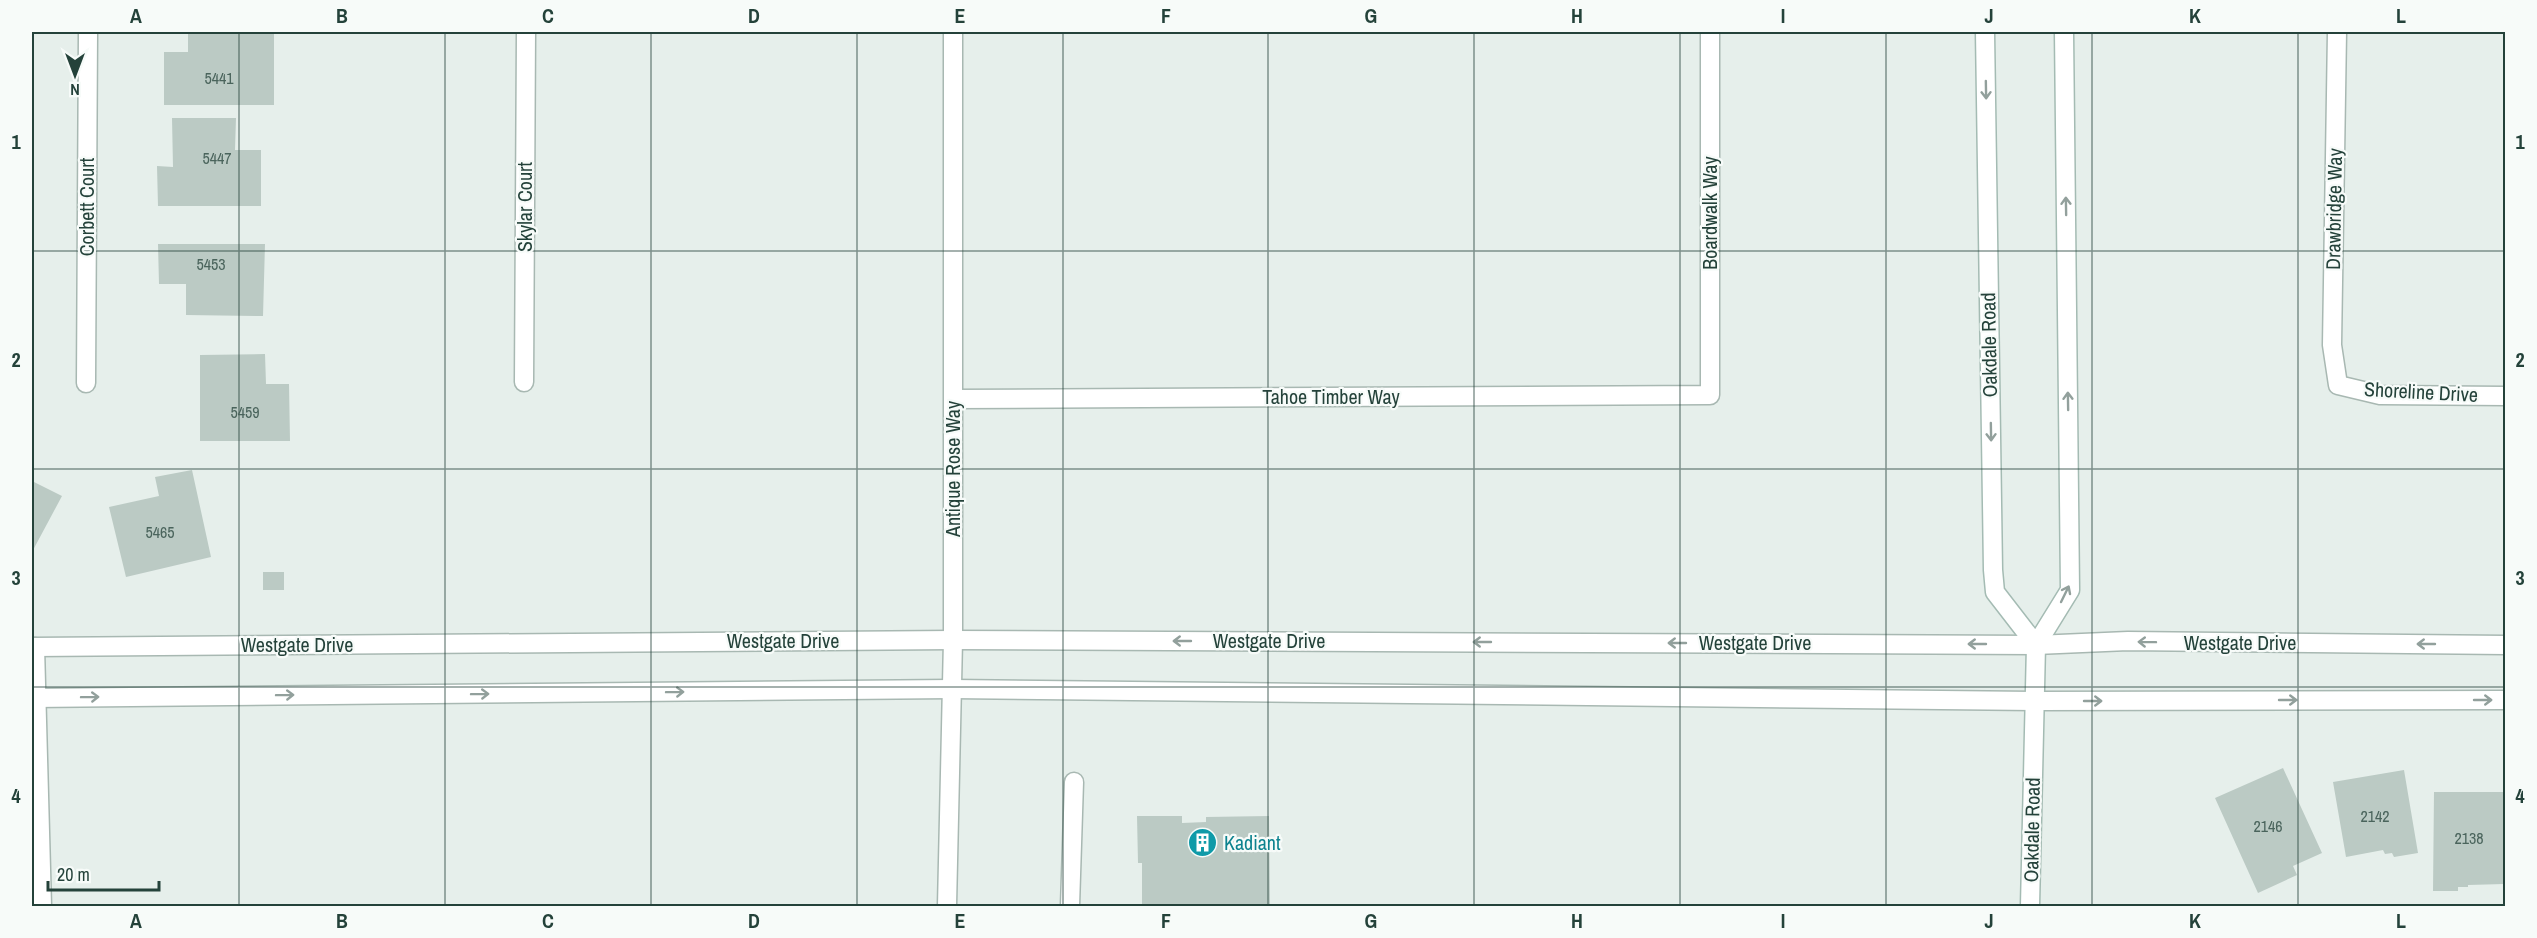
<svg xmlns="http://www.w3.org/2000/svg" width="2537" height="938" font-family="'Archivo Narrow',sans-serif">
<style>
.building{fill:#bbcac4}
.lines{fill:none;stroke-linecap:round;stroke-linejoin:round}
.service-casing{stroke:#a8b8b2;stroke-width:21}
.minor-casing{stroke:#a8b8b2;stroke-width:21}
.tertiary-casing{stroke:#a8b8b2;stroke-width:21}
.secondary-casing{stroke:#a4bbb3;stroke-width:21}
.service{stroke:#fff;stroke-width:18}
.minor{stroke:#fff;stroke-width:18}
.tertiary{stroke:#fff;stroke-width:18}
.secondary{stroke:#fff;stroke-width:18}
.oneway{stroke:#92a09c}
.grid{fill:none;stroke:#24423a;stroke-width:1.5;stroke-opacity:0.55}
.labels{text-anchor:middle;stroke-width:4.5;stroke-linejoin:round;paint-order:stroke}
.number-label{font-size:16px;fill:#4a645c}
.street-label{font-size:20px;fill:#24423a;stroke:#f7fbf9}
.culture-label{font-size:20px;fill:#0d838f;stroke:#f7fbf9;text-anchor:start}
.neatline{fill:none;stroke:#24423a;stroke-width:2}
.grid-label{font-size:20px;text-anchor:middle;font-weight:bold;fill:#24423a}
</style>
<rect width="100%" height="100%" fill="#e6efeb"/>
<path class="building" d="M188 32H274V105H164V52H188Z
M172 118H236L235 150H261V206H158L157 166 173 167Z
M158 244H265L263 316 186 315V284H159Z
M265 354 266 384H289L290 441H200V355Z
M192 470 211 557 126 577 109 507 159 496 155 477Z
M32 481 62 496 32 552Z
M263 572H284V590H263Z
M2283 768 2322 853 2293 866 2297 875 2258 893 2215 798Z
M2404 770 2418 853 2394 857 2392 853 2385 854 2383 850 2346 857 2333 782Z
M2434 792H2505L2504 884 2468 885V887H2458V891H2433Z
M1137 816H1182V823L1206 822V817L1269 816 1270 906H1142V863H1138Z
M2169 904H2252V906H2169Z"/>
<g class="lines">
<defs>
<path id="service" d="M1070 906 1074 782"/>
<path id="minor" d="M2337 32 2332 345 2338 385 2380 395 2506 396
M524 382 526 32
M86 383 88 32
M953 399 1710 395V32
M2036 645 2128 641 2506 645
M35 647 42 906
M2035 701 2506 700
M947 906 953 640V32"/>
<path id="tertiary" d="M32 647 953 640 2036 645
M32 698 952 689 2035 701"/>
<path id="secondary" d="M1985 32 1993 570 1995 592 2036 645
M2030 906 2036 645 2070 590 2064 32"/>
</defs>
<use href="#service" class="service-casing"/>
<use href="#minor" class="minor-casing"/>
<use href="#tertiary" class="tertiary-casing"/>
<use href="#secondary" class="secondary-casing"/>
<use href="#service" class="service"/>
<use href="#minor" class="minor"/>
<use href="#tertiary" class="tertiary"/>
<use href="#secondary" class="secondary"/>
</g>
<defs><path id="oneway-shaft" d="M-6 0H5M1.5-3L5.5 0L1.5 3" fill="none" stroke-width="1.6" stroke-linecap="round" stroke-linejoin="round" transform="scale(1.5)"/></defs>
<g class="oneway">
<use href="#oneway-shaft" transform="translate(1986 90) rotate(89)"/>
<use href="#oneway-shaft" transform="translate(2066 206) rotate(-91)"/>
<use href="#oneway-shaft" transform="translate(2068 401) rotate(-91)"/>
<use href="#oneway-shaft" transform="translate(1991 432) rotate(89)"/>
<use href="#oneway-shaft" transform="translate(2065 594) rotate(-64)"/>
<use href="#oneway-shaft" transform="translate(1182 641) rotate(-180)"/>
<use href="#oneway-shaft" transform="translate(1482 642) rotate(-180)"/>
<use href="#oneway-shaft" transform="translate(2147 642) rotate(-179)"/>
<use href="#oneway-shaft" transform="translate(1677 643) rotate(-180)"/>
<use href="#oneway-shaft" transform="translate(1977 644) rotate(-180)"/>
<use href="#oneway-shaft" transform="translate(2426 644) rotate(-180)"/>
<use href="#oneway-shaft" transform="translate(675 692) rotate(-1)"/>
<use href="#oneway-shaft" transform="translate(480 694) rotate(-1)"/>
<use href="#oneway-shaft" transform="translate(285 695) rotate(-1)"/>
<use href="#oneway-shaft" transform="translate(90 697) rotate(-1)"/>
<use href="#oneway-shaft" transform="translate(2288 700)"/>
<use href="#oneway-shaft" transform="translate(2483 700)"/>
<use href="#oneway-shaft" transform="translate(2093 701)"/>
</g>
<path class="grid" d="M239 32V906M445 32V906M651 32V906M857 32V906M1063 32V906M1268 32V906M1474 32V906M1680 32V906M1886 32V906M2092 32V906M2298 32V906M32 251H2506M32 469H2506M32 687H2506"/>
<defs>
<symbol id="building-disc" viewBox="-11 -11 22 22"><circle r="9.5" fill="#0f9aa8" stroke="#f7fbf9"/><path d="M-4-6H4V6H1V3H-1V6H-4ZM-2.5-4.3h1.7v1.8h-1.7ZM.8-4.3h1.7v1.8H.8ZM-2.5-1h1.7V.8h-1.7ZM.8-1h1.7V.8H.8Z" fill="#fff"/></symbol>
</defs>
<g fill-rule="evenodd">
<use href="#building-disc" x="1186" y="826" width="33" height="33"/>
</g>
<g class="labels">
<g class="number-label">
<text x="219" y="84">5441</text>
<text x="217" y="164">5447</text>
<text x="211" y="270">5453</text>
<text x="245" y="418">5459</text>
<text x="160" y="538">5465</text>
<text x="2375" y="822">2142</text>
<text x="2268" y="832">2146</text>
<text x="2469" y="844">2138</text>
</g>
<g class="street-label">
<text transform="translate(87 207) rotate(-90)" y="7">Corbett Court</text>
<text transform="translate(525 207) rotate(-90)" y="7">Skylar Court</text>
<text transform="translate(2334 209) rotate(-89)" y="7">Drawbridge Way</text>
<text transform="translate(1710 213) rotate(-90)" y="7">Boardwalk Way</text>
<text transform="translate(1989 345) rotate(-91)" y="7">Oakdale Road</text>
<text transform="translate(2421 392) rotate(3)" y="7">Shoreline Drive</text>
<text x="1331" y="404">Tahoe Timber Way</text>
<text transform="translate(953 469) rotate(-90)" y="7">Antique Rose Way</text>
<text x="783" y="648">Westgate Drive</text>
<text x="1269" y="648">Westgate Drive</text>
<text x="1755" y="650">Westgate Drive</text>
<text x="2240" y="650">Westgate Drive</text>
<text x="297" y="652">Westgate Drive</text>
<text transform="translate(2032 830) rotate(-89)" y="7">Oakdale Road</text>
</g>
<g class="culture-label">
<text x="1224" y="850">Kadiant</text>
</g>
</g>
<rect width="2537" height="938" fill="none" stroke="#f7fbf9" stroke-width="66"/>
<g transform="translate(75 75) rotate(180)" stroke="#f7fbf9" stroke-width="4.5" paint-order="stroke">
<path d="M0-4.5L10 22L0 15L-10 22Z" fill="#24423a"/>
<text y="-9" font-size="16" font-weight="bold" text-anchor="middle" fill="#24423a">N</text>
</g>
<path d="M48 881v9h111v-9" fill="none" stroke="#24423a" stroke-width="3"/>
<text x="57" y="881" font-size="18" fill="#24423a" stroke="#f7fbf9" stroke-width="4.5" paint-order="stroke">20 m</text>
<rect x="33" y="33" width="2471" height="872" class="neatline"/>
<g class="grid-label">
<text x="136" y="23">A</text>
<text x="342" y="23">B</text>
<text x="548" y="23">C</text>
<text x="754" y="23">D</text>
<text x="960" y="23">E</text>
<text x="1166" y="23">F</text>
<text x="1371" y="23">G</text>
<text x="1577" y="23">H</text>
<text x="1783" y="23">I</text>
<text x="1989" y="23">J</text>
<text x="2195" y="23">K</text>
<text x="2401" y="23">L</text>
<text x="16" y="149">1</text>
<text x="2520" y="149">1</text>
<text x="16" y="367">2</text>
<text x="2520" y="367">2</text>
<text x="16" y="585">3</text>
<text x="2520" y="585">3</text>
<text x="16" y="803">4</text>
<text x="2520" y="803">4</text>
<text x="136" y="928">A</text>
<text x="342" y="928">B</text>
<text x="548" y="928">C</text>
<text x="754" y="928">D</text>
<text x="960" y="928">E</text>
<text x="1166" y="928">F</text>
<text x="1371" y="928">G</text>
<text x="1577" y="928">H</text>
<text x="1783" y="928">I</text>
<text x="1989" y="928">J</text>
<text x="2195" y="928">K</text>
<text x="2401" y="928">L</text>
</g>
</svg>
